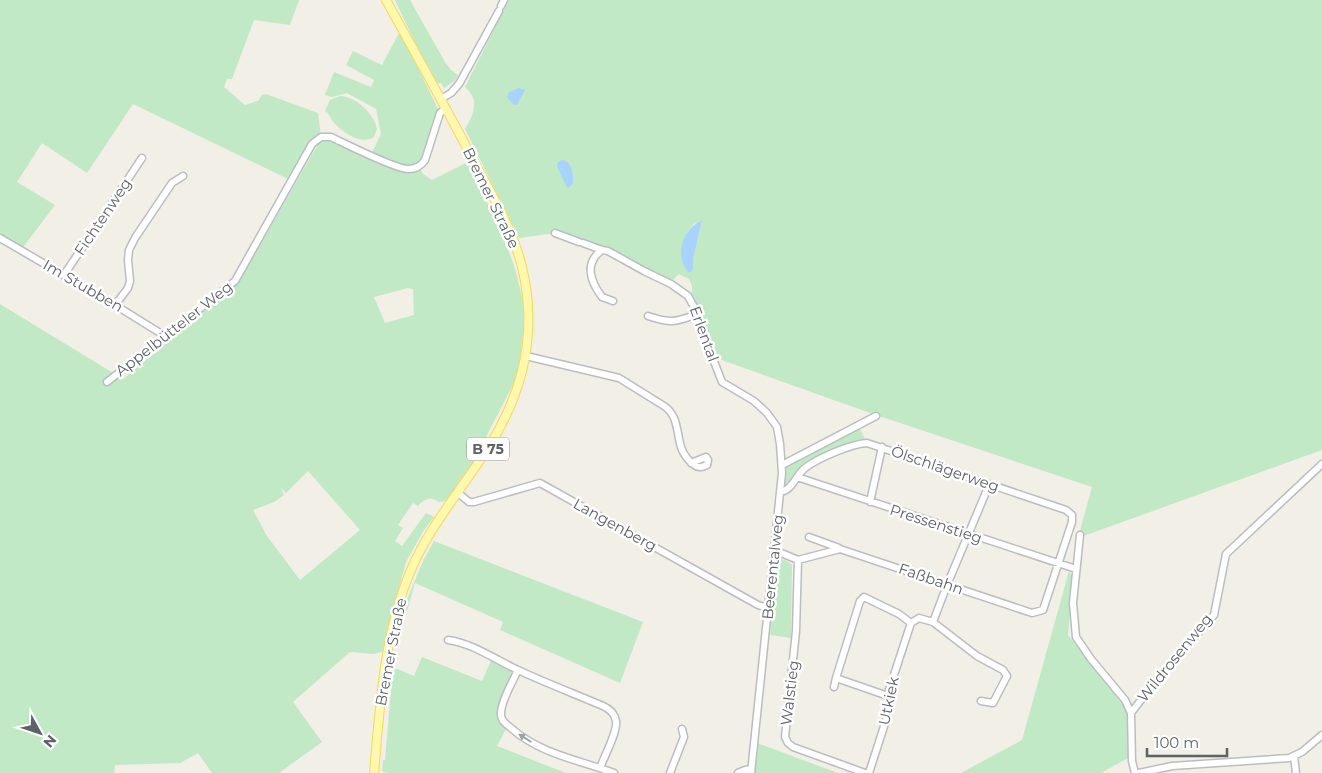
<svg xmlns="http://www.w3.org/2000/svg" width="1322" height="773" font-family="Montserrat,sans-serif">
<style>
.green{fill:#c2e9c5;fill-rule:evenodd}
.water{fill:#a8d3ff}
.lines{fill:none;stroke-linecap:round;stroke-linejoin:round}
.minor-casing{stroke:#bbbdc2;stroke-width:9}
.major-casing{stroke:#fad856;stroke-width:10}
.minor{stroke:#fff;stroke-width:6}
.major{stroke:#fff8ad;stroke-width:8}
.oneway{fill:#9ea0a4}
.labels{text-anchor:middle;stroke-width:5;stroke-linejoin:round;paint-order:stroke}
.shield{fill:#fff;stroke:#8e9095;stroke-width:1}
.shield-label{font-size:14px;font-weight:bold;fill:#5e6167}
.street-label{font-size:15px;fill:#5e6167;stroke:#fff}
</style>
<rect width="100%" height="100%" fill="#f1efe6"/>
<path class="green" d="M0 0H299L290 25 254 20 232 79H227L224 87 245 105 258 101 262 95 266 94 318 113 321 137H331L371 155 381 134 376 109 347 93 332 97 325 95 334 72 371 87 374 80 346 65 353 51 382 65 400 31 441 115 419 167 423 174 432 180 468 162 499 227 514 265 526 312 518 375 472 464 446 501 438 502C430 495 424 500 418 506L413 503 398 525 403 528 395 541 402 546 426 513 434 517 424 530 406 562 382 652 374 654 350 652 293 702 322 742 279 773H212L198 753 180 763 115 765 114 773H0V304L123 379 239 282 321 139 312 144 292 181 133 104 87 173 42 143 17 182 55 205 21 250 0 236ZM408 288 413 289 414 315 385 323 374 297ZM308 471 360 530 300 580 267 536 253 510 274 502 284 495 281 488 286 493Z
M395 0H410L445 62 451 70 458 75 455 81 444 88 441 83H437L419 51Z
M509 0H1322V450L1078 538 1092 487 873 414 716 358 700 309 692 294V286L689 279 679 274 671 282 597 248 555 233 519 238 465 129C474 114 480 100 465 87ZM702 220 693 260 687 233 694 224Z
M340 96C356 97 374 113 377 129L374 137C361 146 340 131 332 120 329 116 330 114 325 111L330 100Z
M858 425 867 443H862L806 468 788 490 783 486 782 465Z
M434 541 643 622 620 683 500 630 503 622 415 583 406 615 401 614 423 561Z
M778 558 787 561 792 565 791 638 770 635Z
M1069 571 1073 578 1068 635 1104 678 1129 713 1128 758 1101 773H961L1022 740Z
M422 657 482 681 492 658 518 670 501 711 508 725 497 746 566 773H389L382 771 383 760H385L393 667 414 676Z
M757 743 838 773H754Z"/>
<path class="water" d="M519 88 525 90 524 92 517 105H514L507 97 509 92Z
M562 160C573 162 573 173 573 183L570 187 567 188 557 166 558 162Z
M702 220 693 260V269L691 272H688C674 254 683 229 702 220Z"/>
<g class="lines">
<defs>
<path id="minor" d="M501 6 504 0
M441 99 451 93 459 84 499 11
M555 233 579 242
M0 238 115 305 165 336
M583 243 602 250 608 251 644 271 671 284 688 296 698 314 708 346 722 382 754 401 767 413 777 427 780 444 782 473 751 773
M602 250C584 263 590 281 602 297L613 301
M64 275 142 158
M115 305 128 288 130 281 128 260 129 250 135 238 172 183 183 176
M648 316C672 324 675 322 698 314
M526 356 619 378 664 406C669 409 671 412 674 418 681 436 676 450 693 464 698 468 701 468 707 465L708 460 706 457 691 463
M107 382 235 281 312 144 321 137H331C346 144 395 169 408 169 416 169 421 166 425 160L440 113 446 108
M782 465 876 416
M797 477 1076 569
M457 492 469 502H474L540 483 758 605 768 608
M870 502 882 447
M1080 535 1073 603 1076 637 1091 659 1125 700 1131 713
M809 537 839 548
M774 550 798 560 840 549 1032 613 1043 610 1072 522V515L1066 510 867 443C851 444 818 458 805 468 796 475 792 491 780 492
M798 560 796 631 785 737 788 743 793 747 865 773
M933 622 947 585 989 485
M448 640C472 643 496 660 518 670 546 683 575 694 603 706 610 709 615 714 616 721 618 731 604 757 600 768
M518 670C513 681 501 701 501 713 500 720 506 724 511 728 540 754 579 760 614 773
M836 678 860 601 864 597 899 614 911 623
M834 687 836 678 888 696
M1294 756 1296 773
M670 773 684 737 682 729
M738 773 745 770 751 769
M869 773 887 717 889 690 911 623 919 618 933 622 977 656 1003 670 1007 676 993 703 981 701
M1135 773 1132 761 1131 713 1154 683 1214 615 1226 554 1322 464
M1139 773 1172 766 1289 758 1302 752 1322 735"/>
<path id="major" d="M374 773C380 705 384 633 411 570 427 532 453 500 476 466 519 406 540 341 522 267 513 230 493 197 475 163 446 108 416 54 386 0"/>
</defs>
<use href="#minor" class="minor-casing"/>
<use href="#major" class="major-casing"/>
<use href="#minor" class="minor"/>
<use href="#major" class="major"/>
</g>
<defs><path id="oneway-solid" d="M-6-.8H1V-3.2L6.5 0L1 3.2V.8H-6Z" transform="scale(1.25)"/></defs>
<use class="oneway" href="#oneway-solid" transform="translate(525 738) rotate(-148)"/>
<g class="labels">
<rect class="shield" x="467" y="437.5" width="42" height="23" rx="4"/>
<g class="shield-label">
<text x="488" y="454">B 75</text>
</g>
<g class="street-label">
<text transform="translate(491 198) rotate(64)" y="5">Bremer Straße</text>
<text transform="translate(103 217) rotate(-56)" y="5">Fichtenweg</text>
<text transform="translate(83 286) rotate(30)" y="5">Im Stubben</text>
<text transform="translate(174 329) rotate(-38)" y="5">Appelbütteler Weg</text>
<text transform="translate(704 334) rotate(70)" y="5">Erlental</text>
<text transform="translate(945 469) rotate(19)" y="5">Ölschlägerweg</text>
<text transform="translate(936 524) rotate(18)" y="5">Pressenstieg</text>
<text transform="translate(615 525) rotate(29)" y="5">Langenberg</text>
<text transform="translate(773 567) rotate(-84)" y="5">Beerentalweg</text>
<text transform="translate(931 579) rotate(19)" y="5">Faßbahn</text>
<text transform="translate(391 652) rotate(-79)" y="5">Bremer Straße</text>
<text transform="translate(1175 658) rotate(-51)" y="5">Wildrosenweg</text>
<text transform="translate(790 693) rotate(-83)" y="5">Walstieg</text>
<text transform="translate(889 701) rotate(-78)" y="5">Utkiek</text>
</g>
</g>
<g transform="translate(40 733) rotate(130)" stroke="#ffffff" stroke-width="4" paint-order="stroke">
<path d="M0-4L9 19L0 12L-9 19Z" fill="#5e6167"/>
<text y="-8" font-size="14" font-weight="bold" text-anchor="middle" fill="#5e6167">N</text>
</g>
<path d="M1147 748v8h80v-8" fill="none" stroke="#5e6167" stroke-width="2.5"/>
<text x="1154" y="748" font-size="15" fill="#5e6167" stroke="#ffffff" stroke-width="4" paint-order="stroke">100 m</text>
</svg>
